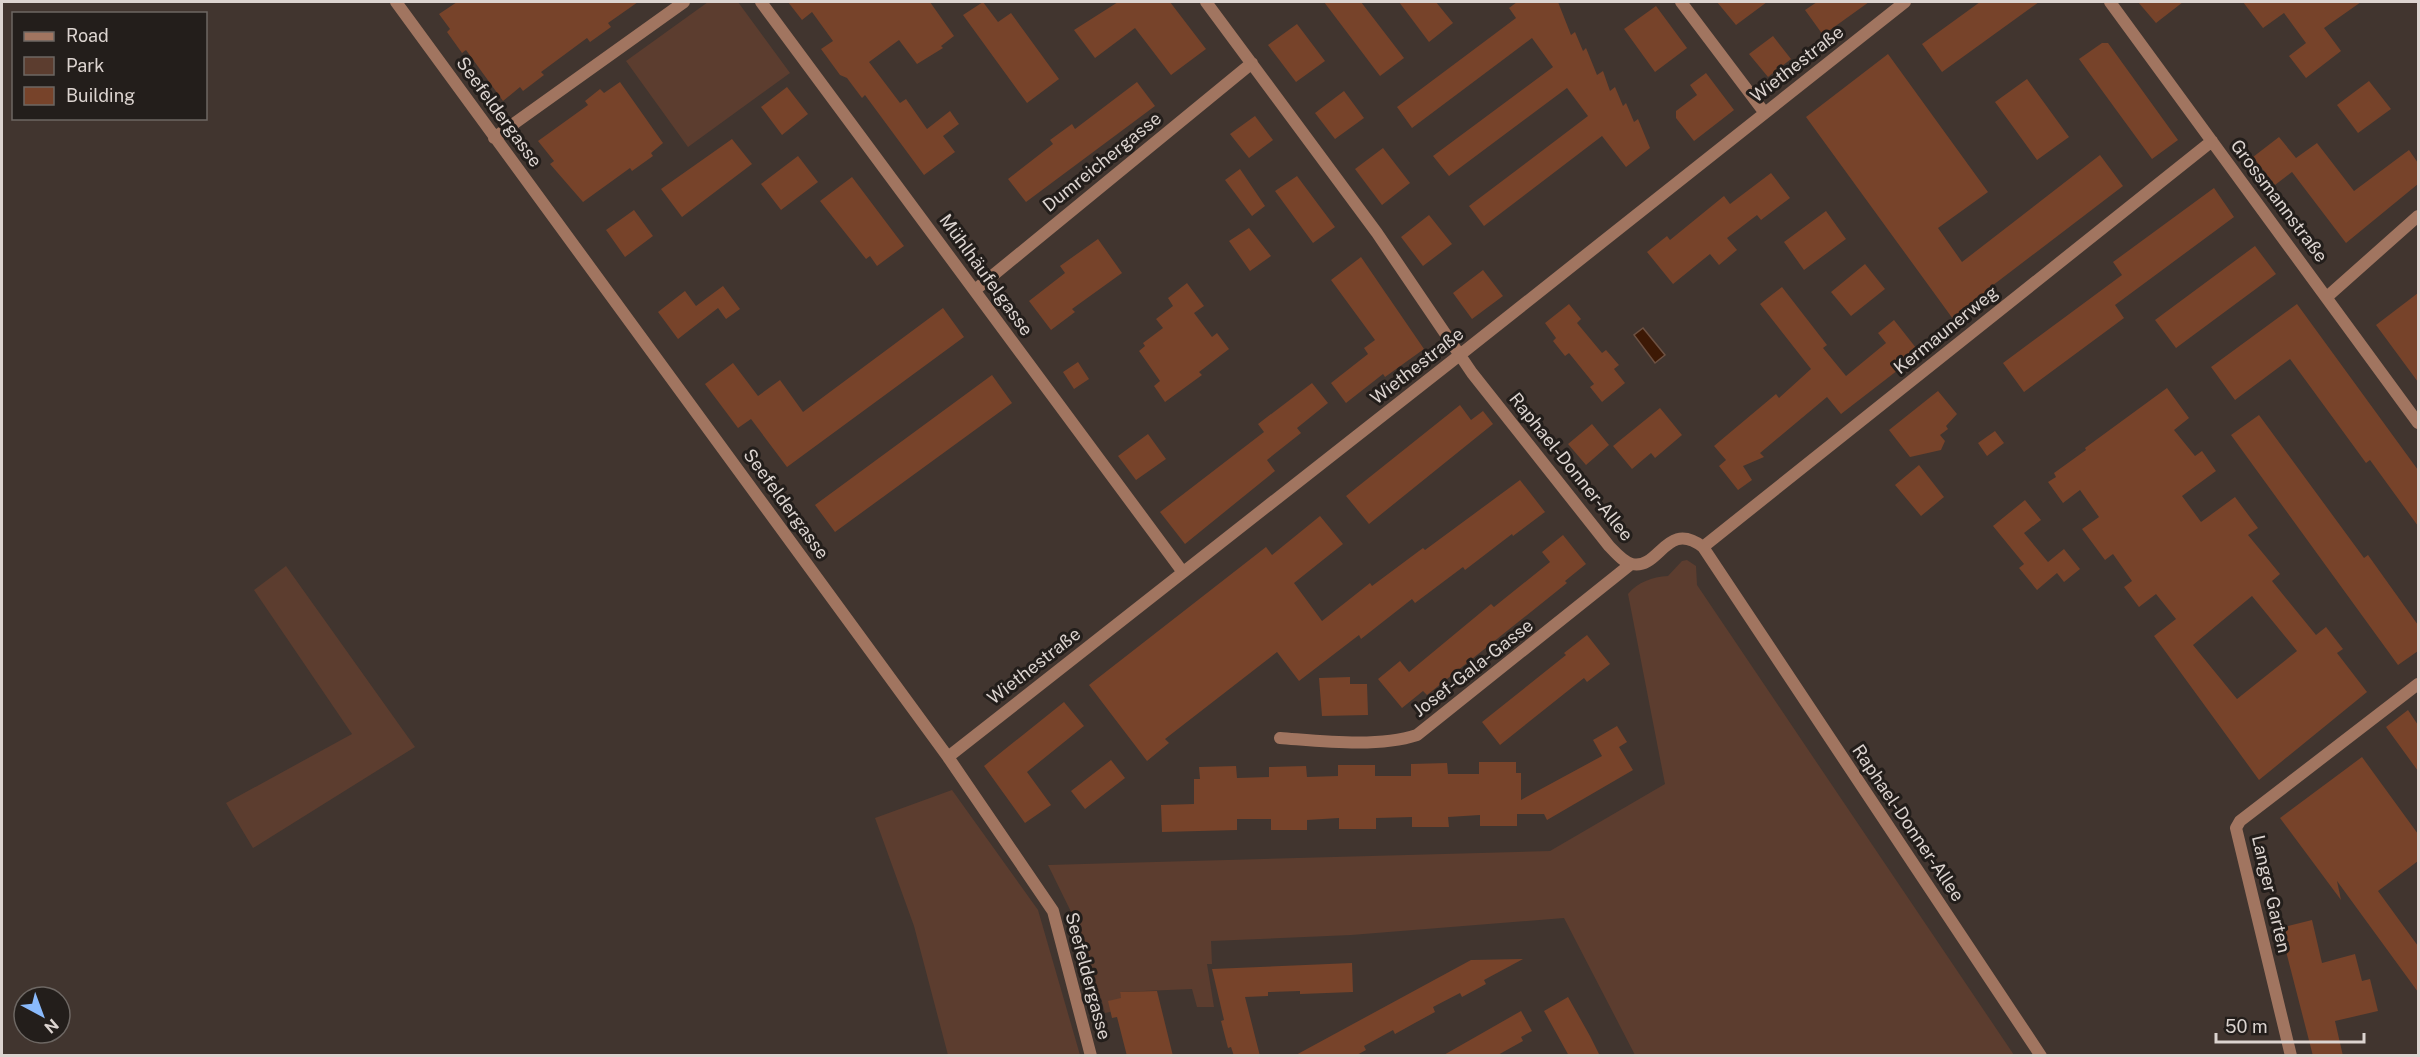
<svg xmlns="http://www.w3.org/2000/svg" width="2420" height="1057" font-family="'Public Sans',sans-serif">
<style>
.green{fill:#5c3d2f}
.water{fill:#3d1905;stroke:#6d5142;stroke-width:1.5}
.building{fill:#77432a;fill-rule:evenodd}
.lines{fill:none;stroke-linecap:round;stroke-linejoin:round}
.street{stroke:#a17560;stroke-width:12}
.labels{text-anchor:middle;stroke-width:6;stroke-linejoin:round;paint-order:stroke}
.street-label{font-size:18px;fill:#dcd4d0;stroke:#231e1b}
</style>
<rect width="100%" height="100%" fill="#41352f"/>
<path class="green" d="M708 2H738L790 73 688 147 626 61Z
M1687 560 1696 566 1697 585 2014 1055H1635L1564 918 1351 935 1211 941 1212 964H1207L1214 1007H1197L1192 989 1120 992 1124 1009 1105 1013 1101 998H1097L1078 926 1048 865 1550 851 1665 784 1628 594C1638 582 1652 577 1668 576L1682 561Z
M286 566 415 747 253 848 226 803 352 734 254 590Z
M952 790 1038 910 1080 1055H948L914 926 875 818Z"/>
<path class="water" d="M1643 328 1665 355 1655 363 1634 335Z"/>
<path class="building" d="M457 2H638L608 23 611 27 590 42 587 38 541 72 544 75 523 91 520 87 503 101 466 50 462 53 447 32 450 29 439 14Z
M788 2H930L954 36 941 46 943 48 917 64 899 40 869 62 900 103 906 99 927 129 950 111 959 124 943 136 955 152 924 175 865 95 862 98 847 78 840 75 821 49 833 41 812 12 802 20Z
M983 2 998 22 1011 13 1059 79 1027 103 963 15Z
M1118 2H1170L1206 49 1171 75 1135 28 1095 58 1074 30Z
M1324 2H1361L1404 58 1380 76Z
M1399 2H1436L1453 23 1429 42Z
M1517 2H1558L1571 35 1575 32 1583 51 1586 48 1597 75 1603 71 1610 91 1615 87 1623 106 1626 103 1634 122 1638 119 1650 148 1626 167 1602 136 1484 226 1469 206 1588 116 1567 88 1449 176 1433 156 1553 67 1532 38 1412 128 1397 107 1516 18 1509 8Z
M1717 2H1767L1736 25Z
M1817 2H1869L1823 35 1805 10Z
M1980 2H2039L1942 72 1922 44Z
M2138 2H2183L2156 23Z
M2243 2H2361L2324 28 2341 51 2306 78 2289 56 2306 43 2284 13 2263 28Z
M1656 6 1687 48 1655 72 1624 29Z
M1297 24 1325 61 1296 82 1268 45Z
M1773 36 1791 59 1768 77 1749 54Z
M2102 43H2108L2178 140 2152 159 2079 59Z
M1888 54 1988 192 1938 228 1962 262 2100 155 2123 186 1984 292 1986 295 1953 319 1806 117Z
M1706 73 1734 110 1694 141 1676 118V111L1697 95 1690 85Z
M2027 79 2069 137 2037 160 1995 102Z
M2369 81 2391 109 2358 133 2337 105Z
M620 82 663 143 651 153 653 156 632 171 630 168 583 202 550 164 554 161 538 141 588 105 585 101 600 89 604 93Z
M1137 82 1155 106 1026 202 1008 179 1053 144 1050 140 1072 124 1075 129Z
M787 87 808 114 782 135 761 107Z
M1344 91 1364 118 1335 139 1315 113Z
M1255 116 1273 140 1249 158 1230 134Z
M2279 137 2296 158 2317 143 2354 191 2409 150 2418 163V184L2346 243 2292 172 2275 185 2253 157Z
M732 139 752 164 682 217 661 189Z
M1383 148 1410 183 1382 205 1355 169Z
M798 156 818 182 781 210 761 184Z
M1240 169 1265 206 1252 216 1225 180Z
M1771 173 1790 198 1761 220 1757 215 1727 238 1737 250 1719 265 1710 254 1673 284 1647 252 1667 236 1670 240 1724 196 1730 204Z
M1297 176 1335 227 1313 243 1275 191Z
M852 177 904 246 877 266 870 256 866 259 820 201Z
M2214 188 2234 217 2115 305 2124 318 2024 392 2003 363 2122 275 2113 262Z
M634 210 653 236 625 257 606 230Z
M1826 211 1846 239 1804 270 1784 242Z
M1429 215 1452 244 1423 266 1401 237Z
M1249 228 1271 256 1250 271 1229 241Z
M1098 239 1122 273 1072 309 1075 312 1051 330 1029 301 1065 273 1060 266Z
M2255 246 2276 274 2176 348 2155 320Z
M1361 257 1424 349 1385 377 1383 374 1346 403 1331 383 1368 354 1364 348 1375 340 1331 280Z
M1865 264 1885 289 1851 316 1831 292Z
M1483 270 1503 296 1472 319 1453 293Z
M1187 283 1204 306 1194 313 1212 337 1217 333 1229 349 1199 372 1202 375 1165 402 1154 386 1160 381 1139 351 1145 346 1143 343 1163 328 1156 319 1173 306 1168 298Z
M723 286 740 309 726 319 718 308 678 339 658 312 685 291 696 306Z
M1782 287 1827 345 1823 348 1846 376 1886 343 1878 333 1894 320 1920 353 1841 414 1827 397 1760 453 1764 457 1743 466 1752 480 1738 490 1719 466 1726 460 1714 446 1776 394 1779 398 1811 369 1760 304Z
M2418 293V382L2376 325Z
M1569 304 1581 319 1577 323 1602 353 1606 350 1619 365 1614 369 1625 383 1602 402 1590 387 1594 384 1569 353 1565 356 1553 341 1556 338 1545 323Z
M2297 304 2418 470V526L2370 460 2366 463 2290 359 2235 400 2211 367Z
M943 308 964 337 787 467 751 419 738 428 705 384 733 363 758 396 780 380 803 412Z
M1078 362 1089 379 1074 389 1063 372Z
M992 375 1012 403 835 532 815 505Z
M1312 383 1328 403 1297 428 1301 433 1267 460 1275 471 1185 544 1160 512 1264 432 1258 424Z
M2167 388 2189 418 2174 430 2195 456 2202 451 2216 471 2182 496 2201 522 2235 497 2258 528 2248 535 2280 574 2272 581 2316 635 2326 627 2343 649 2337 653 2367 692 2259 780 2154 636 2176 619 2156 594 2139 607 2124 587 2132 581 2113 554 2105 560 2082 529 2099 517 2080 490 2063 503 2048 482 2056 477 2054 473 2086 450 2085 448ZM2252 596 2297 651 2237 699 2193 645Z
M1938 391 1957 414 1946 426 1948 429 1940 435 1945 441 1941 450 1910 457 1889 430Z
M1460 405 1471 420 1483 411 1493 424 1369 524 1346 496Z
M1660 408 1682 435 1655 458 1651 453 1632 469 1613 446Z
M2259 415 2364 558 2368 555 2418 625V651L2398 665 2231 435Z
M1592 424 1609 445 1586 465 1568 444Z
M1995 431 2004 443 1987 456 1978 443Z
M1148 434 1166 459 1136 480 1118 456Z
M1919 465 1944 497 1921 516 1895 485Z
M1520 480 1545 512 1513 536 1512 534 1465 570 1463 567 1415 603 1412 599 1361 639 1359 635 1299 681 1277 652 1165 739 1169 743 1147 761 1089 685 1266 547 1272 555 1320 516 1343 544 1294 583 1322 621 1370 583 1372 586 1423 548 1425 550Z
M2025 500 2041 520 2024 533 2048 562 2064 549 2080 569 2064 582 2057 573 2037 590 2019 568 2024 564 1993 526Z
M1563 535 1586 564 1565 581 1567 583 1427 695 1423 691 1402 708 1378 679 1400 661 1409 672 1491 604 1494 607 1550 562 1542 552Z
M1587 635 1610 664 1587 682 1584 678 1500 745 1482 722 1566 655 1564 653Z
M1350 677V684H1367L1368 715 1322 716 1319 678Z
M1064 702 1084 726 1027 772 1051 805 1025 823 984 766Z
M2408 710 2418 725V771L2386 727Z
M1617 726 1627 742 1619 747 1633 770 1547 820 1544 814H1517V826H1480V815L1448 817 1449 827H1412V817L1376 818V829H1339V818L1307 820V830H1271V819H1237V830L1162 832 1161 805 1194 804V779H1200L1199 767 1236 766 1237 778 1269 777V767L1306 766 1307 777 1338 776V765H1375V776H1411V764L1447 763 1448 774H1479V762H1516V773H1521V800L1602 756 1593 740Z
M2362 757 2418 834V861L2378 891 2418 946V992L2337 881 2341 900 2280 818Z
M1111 760 1125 778 1085 809 1071 791Z
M2312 920 2322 963 2355 954 2362 981 2370 979 2378 1011 2335 1021 2343 1056H2313L2280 928Z
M1523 959 1484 980 1486 984 1462 997 1460 993 1433 1007 1435 1012 1413 1024 1395 1034 1393 1030 1364 1046 1366 1050 1355 1056H1294L1471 960Z
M1352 963 1353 992 1300 994V991L1268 992V996L1245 997 1260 1056H1234L1231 1047 1228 1048 1221 1021 1224 1020 1212 969Z
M1157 991 1173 1056H1127L1117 1017 1112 1018 1108 1001 1121 998 1120 992Z
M1568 997 1590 1036 1600 1056H1569L1544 1011Z
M1521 1011 1532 1031 1521 1037 1523 1041 1496 1056H1442Z"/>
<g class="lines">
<path class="street" d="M396 2 948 757 1053 911 1091 1056
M761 2 1182 571
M1206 2 1377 233 1472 373 1609 546C1615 552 1623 562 1632 564 1660 570 1666 519 1703 547L2041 1056
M1681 2 1764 112
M2110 2 2418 423
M494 138 684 2
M975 290 1252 63
M2328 296 2418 216
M1703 547 2212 141
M1280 738C1321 741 1377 748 1417 735L1631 564
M948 757 1461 354 1905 2
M2291 1056 2236 828 2240 821 2418 684"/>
</g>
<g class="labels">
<g class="street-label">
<text transform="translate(1797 64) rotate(-38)" y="6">Wiethestraße</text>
<text transform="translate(499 112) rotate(54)" y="6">Seefeldergasse</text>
<text transform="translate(1102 162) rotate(-39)" y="6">Dumreichergasse</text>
<text transform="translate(2279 201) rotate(53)" y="6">Grossmannstraße</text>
<text transform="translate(986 275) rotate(54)" y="6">Mühlhäufelgasse</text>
<text transform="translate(1946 330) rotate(-39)" y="6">Kermaunerweg</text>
<text transform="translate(1417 366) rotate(-38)" y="6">Wiethestraße</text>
<text transform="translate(1571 467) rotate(51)" y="6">Raphael-Donner-Allee</text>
<text transform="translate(786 504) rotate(54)" y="6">Seefeldergasse</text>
<text transform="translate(1034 666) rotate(-38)" y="6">Wiethestraße</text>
<text transform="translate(1473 668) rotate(-38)" y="6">Josef-Gala-Gasse</text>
<text transform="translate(1908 823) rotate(56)" y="6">Raphael-Donner-Allee</text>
<text transform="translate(2271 894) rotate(77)" y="6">Langer Garten</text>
<text transform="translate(1088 976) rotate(75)" y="6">Seefeldergasse</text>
</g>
</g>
<rect width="2420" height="1057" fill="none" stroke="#dcd4d0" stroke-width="6"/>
<rect x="12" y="12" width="195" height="108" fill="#231e1b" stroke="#6d6763" stroke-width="1.5"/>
<rect x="24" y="32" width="30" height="9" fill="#a17560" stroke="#6d6763" stroke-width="1.5"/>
<text x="66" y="42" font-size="18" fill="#dcd4d0">Road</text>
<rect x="24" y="57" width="30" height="18" fill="#5c3d2f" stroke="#6d6763" stroke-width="1.5"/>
<text x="66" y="72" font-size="18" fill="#dcd4d0">Park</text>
<rect x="24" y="87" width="30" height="18" fill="#77432a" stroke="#6d6763" stroke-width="1.5"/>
<text x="66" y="102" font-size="18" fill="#dcd4d0">Building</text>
<g transform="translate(42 1015) rotate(139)"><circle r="28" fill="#231e1b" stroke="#6d6763" stroke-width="1.5"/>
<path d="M0-4.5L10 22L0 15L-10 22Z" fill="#8abafc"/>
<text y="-9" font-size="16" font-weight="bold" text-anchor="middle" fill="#dcd4d0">N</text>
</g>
<path d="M2216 1033v9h148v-9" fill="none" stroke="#dcd4d0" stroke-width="3"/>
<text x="2225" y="1033" font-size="18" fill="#dcd4d0" stroke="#231e1b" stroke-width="4.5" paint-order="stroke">50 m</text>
</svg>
